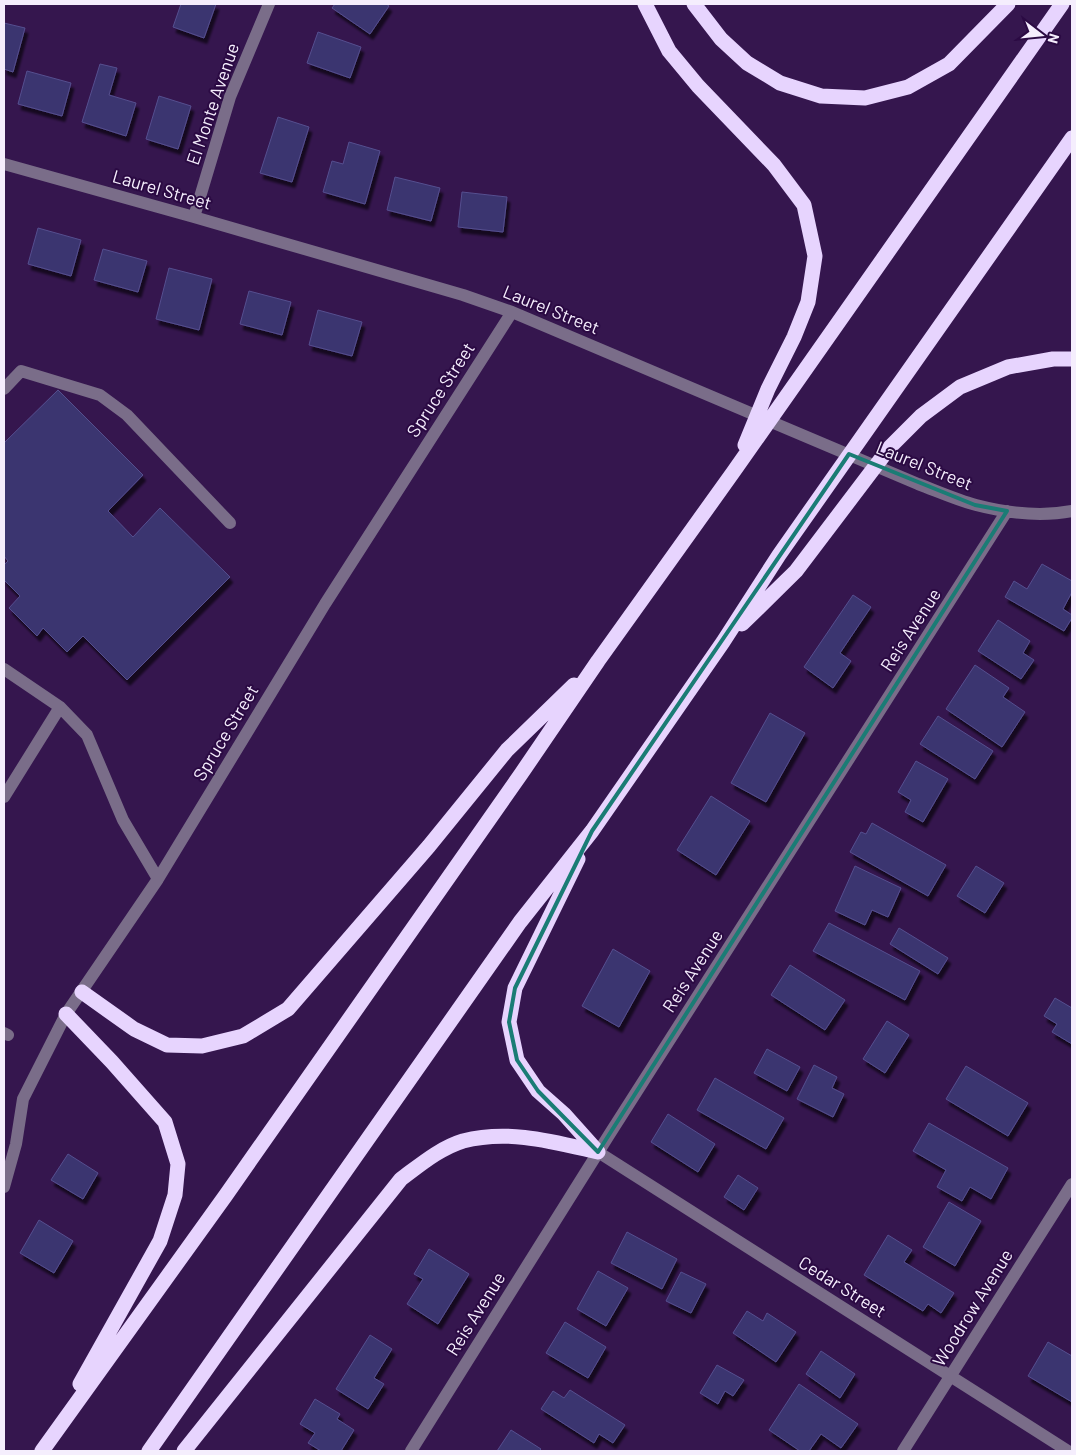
<svg xmlns="http://www.w3.org/2000/svg" width="1076" height="1455" font-family="Barlow,sans-serif">
<style>
.building{fill:#3b3470;stroke:#554f8f;filter:url(#shadow)}
.lines{fill:none;stroke-linecap:round;stroke-linejoin:round}
.minor{stroke:#7a6d89;stroke-width:12}
.highway{stroke:#e7d4fe;stroke-width:15}
.marked{fill:none;stroke:#1a7c75;stroke-width:4;stroke-linejoin:round}
.labels{text-anchor:middle;stroke-width:4;stroke-linejoin:round;paint-order:stroke}
.street-label{font-size:18px;fill:#f5eefd;stroke:#2b0a43}
</style>
<defs>
<filter id="shadow"><feDropShadow dx="3" dy="5.5" stdDeviation="1" flood-color="#0009"/></filter>
</defs>
<rect width="100%" height="100%" fill="#35164e"/>
<path class="building" d="M181 4H216L204 38 173 27Z
M335 4H386L389 6 370 34 332 8Z
M4 23 25 28 13 72 4 69Z
M318 32 361 47 350 78 307 63Z
M100 64 117 68 109 95 136 103 126 136 82 122Z
M27 71 71 83 62 116 18 104Z
M159 96 191 106 178 149 146 139Z
M278 117 309 127 292 182 260 173Z
M349 142 380 151 365 204 323 192 332 161 343 164Z
M395 177 440 188 431 221 387 210Z
M462 192 507 197 503 232 458 227Z
M38 228 81 240 71 276 28 264Z
M103 249 147 261 138 292 94 280Z
M169 268 212 279 199 330 156 319Z
M249 291 291 302 282 335 240 324Z
M318 310 362 322 352 356 309 345Z
M58 390 143 475 108 511 133 537 160 508 230 577 127 680 83 636 67 652 43 628 37 636 9 608 20 596 4 580V565L8 561 4 556V443Z
M1042 564 1072 581V592L1063 609 1072 615V618L1064 631 1005 597 1014 581 1027 589Z
M853 595 871 607 840 653 851 661 833 688 804 667Z
M998 620 1030 641 1023 653 1034 660 1021 679 978 651Z
M975 665 1009 688 1003 697 1025 712 1002 747 946 709Z
M770 713 805 733 766 802 731 783Z
M938 716 993 751 975 779 920 744Z
M916 761 948 779 923 822 905 812 911 800 898 792Z
M711 796 750 821 716 875 677 850Z
M872 823 946 865 928 896 850 852 861 832 866 834Z
M855 866 901 888 888 917 872 910 865 925 835 911Z
M976 866 1004 883 985 913 957 896Z
M829 923 920 971 905 1000 813 951Z
M899 928 948 958 938 974 890 944Z
M613 949 650 971 619 1027 582 1006Z
M790 965 845 1000 825 1030 771 995Z
M1055 998 1072 1008V1044L1052 1032 1057 1024 1044 1016Z
M887 1021 909 1035 885 1073 863 1059Z
M767 1049 800 1067 787 1091 754 1073Z
M814 1065 837 1077 832 1088 844 1094 833 1117 797 1099Z
M966 1066 1028 1103 1008 1136 946 1099Z
M715 1078 784 1118 766 1149 697 1110Z
M668 1114 715 1144 698 1172 651 1142Z
M929 1123 1008 1168 991 1199 970 1187 962 1201 937 1187 946 1170 913 1151Z
M68 1154 98 1173 83 1199 51 1180Z
M738 1175 758 1188 744 1210 724 1197Z
M949 1202 981 1221 955 1266 923 1247Z
M39 1220 73 1241 54 1273 20 1253Z
M627 1232 677 1259 662 1289 611 1263Z
M888 1235 912 1250 904 1262 954 1293 941 1313 928 1304 923 1311 864 1275Z
M429 1249 469 1274 438 1324 407 1304 423 1279 414 1274Z
M598 1271 628 1288 606 1326 577 1309Z
M681 1272 706 1284 691 1313 666 1301Z
M747 1311 763 1321 767 1313 796 1332 776 1362 733 1333Z
M565 1322 606 1347 588 1378 546 1353Z
M370 1335 392 1349 374 1378 384 1384 368 1409 336 1389Z
M1048 1342 1072 1356V1402L1028 1376Z
M821 1351 855 1374 840 1398 806 1374Z
M717 1365 744 1380 733 1396 725 1391 718 1404 700 1393Z
M799 1384 858 1424 841 1448 821 1434 809 1451H800L769 1430Z
M570 1390 625 1425 613 1443 599 1434 594 1443 541 1409 553 1391 564 1398Z
M315 1399 340 1414 337 1419 354 1430 341 1451H321L308 1443 315 1433 300 1424Z
M511 1430 541 1449 539 1451H497Z"/>
<g class="lines">
<path class="minor" d="M4 164 194 217 463 295 512 312 918 484C937 491 957 500 976 505 1007 513 1041 517 1072 511
M194 217 230 97 269 4
M4 389 21 371 100 395 127 415 230 523
M4 669 60 707 87 735 123 820 158 879
M4 797 60 707
M4 1033 8 1035
M598 1152 1068 1451
M4 1187 16 1144 23 1099 66 1014 158 879 325 604 512 312
M411 1451 609 1135 1007 511
M903 1451 1072 1184"/>
<path class="highway" d="M645 4 669 51 698 86 774 165 804 205 815 256 808 302 794 337 768 389 745 445
M694 4 721 39 747 63 780 83 821 96 865 98 908 87 949 64 1008 4
M742 624 796 571 890 447 921 416 960 387 1008 367 1053 359H1072
M578 859 515 988 509 1022 517 1060 538 1091 564 1114 598 1152
M82 992 134 1029 167 1045 202 1046 243 1036 288 1009 429 846 507 750 574 685
M66 1014 112 1062 165 1122 178 1164 175 1195 160 1241 80 1384
M42 1451 226 1195 521 774 598 661 734 471 1062 4
M149 1451 520 922 592 831 723 642 779 555 1072 138
M184 1451 401 1179C420 1165 440 1148 463 1141 509 1129 554 1142 598 1152"/>
</g>
<path class="marked" d="M849 454 975 505 1007 511 598 1152 538 1091 517 1060 509 1022 515 988 592 831Z"/>
<g class="labels">
<g class="street-label">
<text transform="translate(213 104) rotate(-71)" y="6">El Monte Avenue</text>
<text transform="translate(162 190) rotate(16)" y="6">Laurel Street</text>
<text transform="translate(551 310) rotate(22)" y="6">Laurel Street</text>
<text transform="translate(441 390) rotate(-57)" y="6">Spruce Street</text>
<text transform="translate(924 466) rotate(22)" y="6">Laurel Street</text>
<text transform="translate(911 630) rotate(-57)" y="6">Reis Avenue</text>
<text transform="translate(226 733) rotate(-59)" y="6">Spruce Street</text>
<text transform="translate(693 971) rotate(-57)" y="6">Reis Avenue</text>
<text transform="translate(842 1287) rotate(32)" y="6">Cedar Street</text>
<text transform="translate(973 1308) rotate(-58)" y="6">Woodrow Avenue</text>
<text transform="translate(476 1314) rotate(-58)" y="6">Reis Avenue</text>
</g>
</g>
<rect width="1076" height="1455" fill="none" stroke="#f5eefd" stroke-width="10"/>
<g transform="translate(1041 35) rotate(106)" stroke="#2b0a43" stroke-width="4" paint-order="stroke">
<path d="M0-4L9 19L0 12L-9 19Z" fill="#f5eefd"/>
<text y="-8" font-size="14" font-weight="bold" text-anchor="middle" fill="#f5eefd">N</text>
</g>
</svg>
